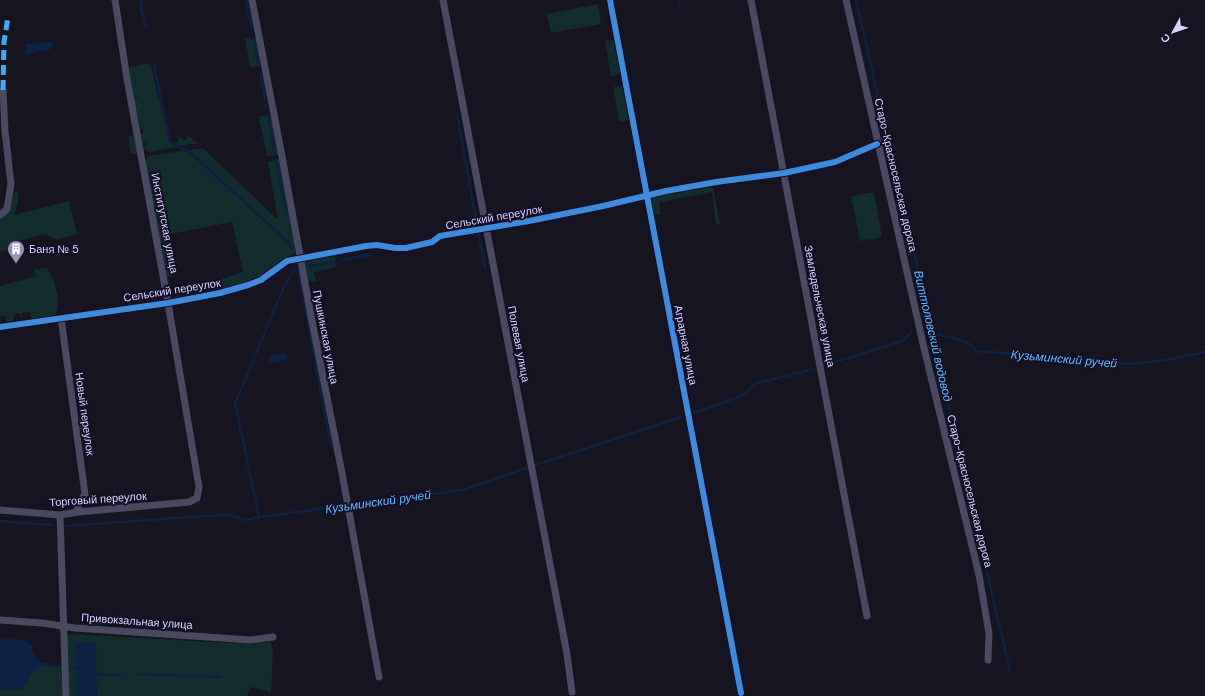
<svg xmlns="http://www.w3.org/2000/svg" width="1205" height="696" font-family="'DM Sans',sans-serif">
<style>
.green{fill:#132c2d}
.water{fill:#0d2144}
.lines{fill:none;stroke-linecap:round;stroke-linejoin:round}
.stream{stroke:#0d2144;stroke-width:2.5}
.street{stroke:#4a4962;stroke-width:7}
.quiet{stroke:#3fa9f5;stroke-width:5;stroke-dasharray:10 5;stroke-linecap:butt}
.cycleway-casing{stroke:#130f26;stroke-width:8}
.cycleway{stroke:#408adc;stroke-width:6}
.labels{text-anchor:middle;stroke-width:4;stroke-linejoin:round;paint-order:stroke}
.street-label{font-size:11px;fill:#d9d4ff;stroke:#130f26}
.poi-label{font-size:11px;fill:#d9d4ff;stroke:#130f26;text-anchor:start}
.water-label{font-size:12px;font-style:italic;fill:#62b6ff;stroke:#130f26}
</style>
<rect width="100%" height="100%" fill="#161421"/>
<path class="green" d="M598 4 601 24 551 33 547 14Z
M255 37H257L262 65 250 68 245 39 250 38 253 40Z
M611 40 615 41 621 73 618 75 611 76 605 41Z
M146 63 151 66 170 143H177L179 136 185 141 189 136 198 144H191L150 152 144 149 143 147 146 146 145 142 142 143 141 133H143V129H140L139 120H137L133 97 137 98V96L133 95 129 71 130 68Z
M619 86 624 87 630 119 626 121 619 122 613 87Z
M270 115 279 152 277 155 267 156 259 118 261 116Z
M128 135 134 136 137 151 136 154H131Z
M203 148 278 220 268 162 278 159 281 161 296 252 254 280 223 290 219 280 243 272 232 222 166 235 171 266 165 267 166 269 172 268 173 276 166 277 145 162 148 156Z
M708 185 713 188 720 224 716 225 712 192 660 202 659 204 661 214H653L651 197Z
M15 192H18V202L14 215 69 201 77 234 56 240 46 234 17 241 19 247 0 252V218C16 210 6 201 15 192Z
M874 192 882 237 860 241 851 196Z
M332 255 335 257 337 267 314 272 316 281H308L305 261Z
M36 267 37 270 46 267C55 278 61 300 56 314L52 316 32 319 30 312 22 313V317H20L19 313 14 314V320L10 322 7 323 5 316H0L1 321 0 323V286L36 276 34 269Z
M72 634 249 644 271 641 273 653 271 692 250 687 247 696H70L67 639 68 635Z
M44 664 61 667 63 696H0V689L18 690 23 689C29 679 31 666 44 664Z"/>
<path class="water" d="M51 42 53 43 51 49 26 55 25 44Z
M283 353 287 356 285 360 272 363 269 361V357L271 355Z
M0 639C8 640 27 637 32 646 33 648 32 649 33 652 35 658 39 661 44 664 31 666 29 679 23 689L18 690 0 689Z
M75 642H93L96 645 97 696H77Z"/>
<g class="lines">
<path class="stream" d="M140 0 145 26
M246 0 252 29
M678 0 680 7
M856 0 1010 672
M254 39 259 66
M154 65 170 141 178 147 190 152 293 247
M261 76 265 100
M266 104V107
M457 114 476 220
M268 115 275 155
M276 160 287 215
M479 235 485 269
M343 260 371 254
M309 266 335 262
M927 332 953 338 968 343 976 351 1128 364 1160 361 1205 352
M829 364 903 341 912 331
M694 413 746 394 754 384 814 369
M259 517 235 403 285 285 294 269 298 268 331 446
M0 521 51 525
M66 526 204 516 229 515 246 520 259 517 463 490 538 464 681 417
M44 664 61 667
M72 668 78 670
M95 674 120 675
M138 674 220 677"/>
<path class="street" d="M252 0 281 151 311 316 342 473 379 677
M443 0 567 654 572 692
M610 0 741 693
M751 0 867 616
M846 0 924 348 979 575 989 633 988 660
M0 215 7 209 11 184 5 131 3 90
M61 318 85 494 78 506V512
M0 327 168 303 220 293 248 285 261 280 287 261 366 246 377 245 395 248H406L432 242 440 236 529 221 603 206 666 191 716 182 784 173 835 162 877 144
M0 510 60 515 78 512 189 502 197 498 199 487 168 303 127 79 115 0
M60 515 66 696
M0 620 42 623 75 628 251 640 273 637"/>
<path class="quiet" d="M3 90 4 42 8 17"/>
<defs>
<path id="cycleway" d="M610 0 741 693
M0 327 168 303 220 293 248 285 261 280 287 261 366 246 377 245 395 248H406L432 242 440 236 529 221 603 206 666 191 716 182 784 173 835 162 877 144"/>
</defs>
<use href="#cycleway" class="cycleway-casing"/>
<use href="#cycleway" class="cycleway"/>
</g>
<defs>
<symbol id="building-pin" viewBox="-11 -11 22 30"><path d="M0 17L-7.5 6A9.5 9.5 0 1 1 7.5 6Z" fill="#9591b1" stroke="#130f26"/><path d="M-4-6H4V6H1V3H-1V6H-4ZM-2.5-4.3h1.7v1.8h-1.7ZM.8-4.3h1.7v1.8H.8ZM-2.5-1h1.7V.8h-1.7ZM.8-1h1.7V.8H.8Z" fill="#fff"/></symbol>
</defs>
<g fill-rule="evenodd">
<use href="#building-pin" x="6" y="239" width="20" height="27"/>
</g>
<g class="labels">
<g class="street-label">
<text transform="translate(896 175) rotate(77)" y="4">Старо-Красносельская дорога</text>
<text transform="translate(494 217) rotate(-10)" y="4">Сельский переулок</text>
<text transform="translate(165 223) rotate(79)" y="4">Институтская улица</text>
<text transform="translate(172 290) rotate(-9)" y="4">Сельский переулок</text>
<text transform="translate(820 306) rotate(79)" y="4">Земледельческая улица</text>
<text transform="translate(326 337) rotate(79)" y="4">Пушкинская улица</text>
<text transform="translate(519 344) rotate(79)" y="4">Полевая улица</text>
<text transform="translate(686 345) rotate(79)" y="4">Аграрная улица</text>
<text transform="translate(85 414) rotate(82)" y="4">Новый переулок</text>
<text transform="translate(970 491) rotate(76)" y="4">Старо-Красносельская дорога</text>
<text transform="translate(98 499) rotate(-4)" y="4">Торговый переулок</text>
<text transform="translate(137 621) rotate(4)" y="4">Привокзальная улица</text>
</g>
<g class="poi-label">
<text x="29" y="253">Баня № 5</text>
</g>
<g class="water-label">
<text transform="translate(933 336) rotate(77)" y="4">Виттоловский водовод</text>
<text transform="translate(1064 359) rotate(5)" y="4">Кузьминский ручей</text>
<text transform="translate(378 502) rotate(-8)" y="4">Кузьминский ручей</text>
</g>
</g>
<g transform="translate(1173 32) rotate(230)" stroke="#130f26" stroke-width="3" paint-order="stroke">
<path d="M0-3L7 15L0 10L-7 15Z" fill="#d9d4ff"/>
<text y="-6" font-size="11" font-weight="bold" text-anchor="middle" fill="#d9d4ff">С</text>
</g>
</svg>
